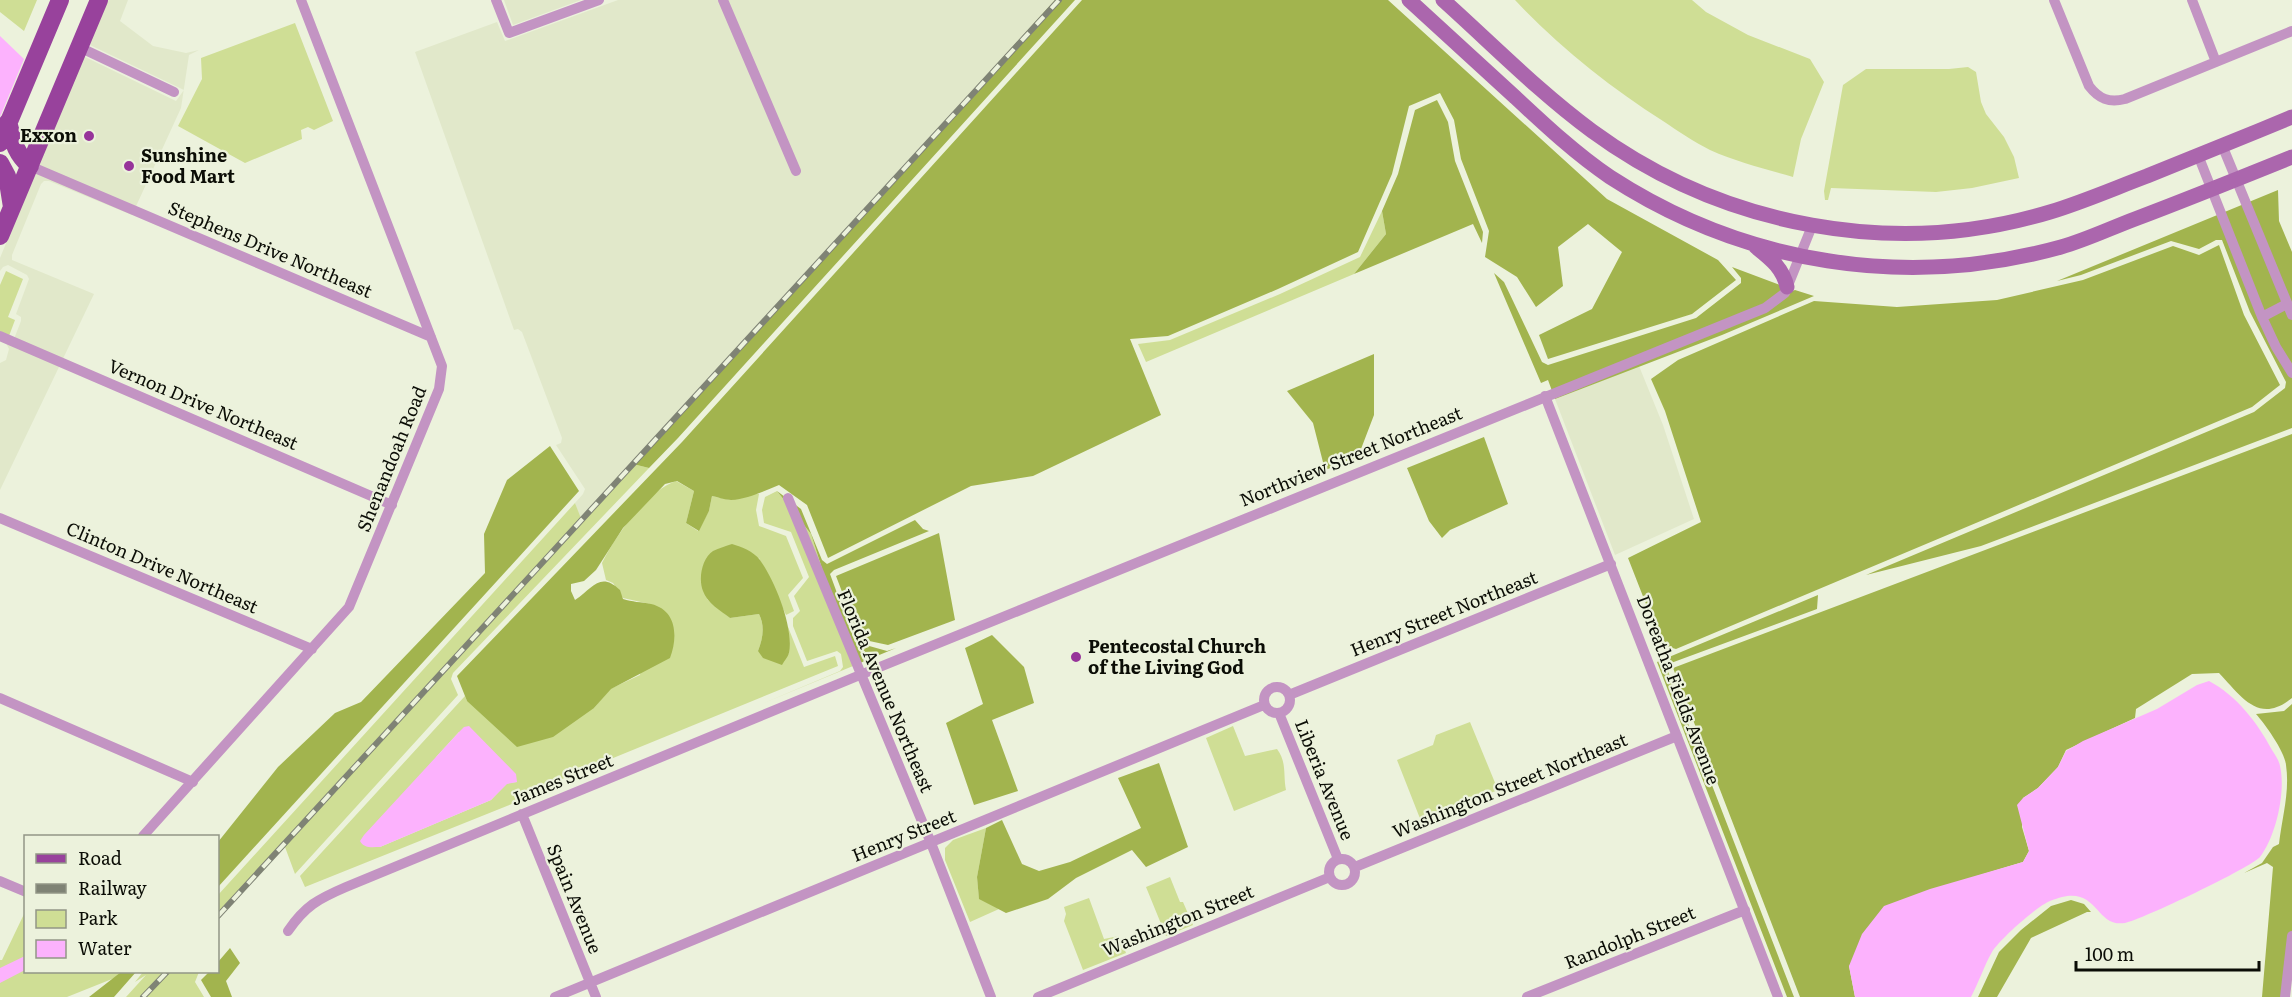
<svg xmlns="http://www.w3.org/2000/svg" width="2292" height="997" font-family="Literata,serif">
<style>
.built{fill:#e1e8ca}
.green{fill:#cfde95;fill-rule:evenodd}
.forest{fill:#a2b44e}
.water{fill:#fcb2fd}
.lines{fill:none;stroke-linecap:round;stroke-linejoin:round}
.minor{stroke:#c394c3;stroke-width:10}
.secondary{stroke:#ab66ad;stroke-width:15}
.primary{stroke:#98429c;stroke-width:18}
.rail-casing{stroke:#7f8375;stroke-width:6}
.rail{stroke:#ecf2dc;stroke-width:4;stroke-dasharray:11;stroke-linecap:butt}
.poi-dot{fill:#97349a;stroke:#ecf2dc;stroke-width:2}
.labels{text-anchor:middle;stroke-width:4.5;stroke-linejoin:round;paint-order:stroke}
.poi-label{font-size:18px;font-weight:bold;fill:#0b0d06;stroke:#ecf2dc;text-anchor:start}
.street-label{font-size:18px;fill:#0b0d06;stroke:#ecf2dc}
</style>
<rect width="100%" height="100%" fill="#ecf2dc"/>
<path class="built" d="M106 0H128L120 21 153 46 186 53 199 50 189 55 181 108 132 215 49 181H44L41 184 12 255V260L94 294 0 490V363L6 360 9 349 6 343 14 339 21 321V317L16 314 29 279 27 275 8 265 3 267 0 271V258L83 56 176 101 184 90 88 44Z
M504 0H581L513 25Z
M618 0H1055L581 521 575 503 583 494 585 489 556 445 561 443 562 438 522 332 518 329 514 330 415 52 497 22 505 41Z
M1639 366 1663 425 1694 519 1615 555 1555 399Z"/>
<path class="green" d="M0 0H37L24 31 0 12Z
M1515 0H1692L1706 12 1748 35 1810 59 1824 82 1801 139 1793 177C1765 169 1737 162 1710 150 1694 142 1678 131 1663 121 1610 87 1559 47 1515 0Z
M295 23 333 121 314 130 308 127 301 130 302 139 245 163 178 126 202 79 201 58Z
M1968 67 1976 72 1981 102 1986 114 2004 137 2014 157 2019 178 1972 188 1936 192 1831 188 1828 200H1825L1824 191 1843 85 1866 69H1949Z
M1382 211 1386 234 1354 274 1146 362 1138 344 1170 340 1280 294 1360 257Z
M6 271 23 279 8 317 15 320 9 336 0 332V285Z
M633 464 649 468 453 673 451 679 458 695 295 874 285 847 218 916V895L575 503 582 521Z
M676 481 694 491 686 523 698 531 709 511 712 496 730 500 754 494H759L756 510 759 526 786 536 803 578 788 595 794 611 786 615 759 558 707 599 730 618 759 614C765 626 763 638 758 651L789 654 788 627 804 667 835 656 838 666 557 781 549 789 305 887 300 876 465 696 467 701 594 708 610 689 640 675 650 604 623 598 613 583 606 580 602 563C616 535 647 491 676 481ZM459 732 517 782 507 783 491 800 380 847 437 756Z
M777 491 811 534 853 666 740 713 840 671 843 667 841 654 837 651 807 661 793 626V618L800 611 794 596 809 577 791 532 764 523 762 510 765 497Z
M1470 722 1498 790 1421 821 1397 760 1433 745 1436 735Z
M1233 726 1245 756 1277 749C1287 762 1283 775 1286 790L1234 811 1206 738Z
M986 828 977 877 979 898 999 909 970 922 945 860V848L953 840Z
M1170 877 1180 902H1183L1193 925 1166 936 1146 887Z
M1089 898 1104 939 1119 936 1126 953 1083 970 1064 921 1066 914 1064 907Z
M25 912 26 972H121L117 977 67 997H0V960H2Z
M143 972H199L195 982 204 997H126L146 975 135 982Z"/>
<path class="forest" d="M1055 0H1075L678 438 649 468 633 464Z
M1082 0H1388L1607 199 1718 260 1736 280 1692 314 1548 359 1539 335 1592 309 1622 252 1588 224 1558 247 1563 286 1536 307 1517 277 1485 257 1489 231 1461 159 1454 120 1440 93 1409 106 1392 174 1358 252 1278 289 1168 336 1130 339 1161 415 1033 476 971 486 828 558 807 505 779 485C764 491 748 499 731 500 725 500 718 497 712 496L709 511 699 531 686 523 694 491 677 481 665 484 623 528 596 570 584 581 571 584V591L575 600C593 588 600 571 620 590L623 599C632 602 641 602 651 604 677 610 678 637 670 658L611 689 594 708 553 737 517 747 467 701 457 676 682 442Z
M1437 100 1448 122 1455 161 1483 232 1482 243 1473 224 1354 274 1386 234 1382 211 1398 174 1415 110Z
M2278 190 2279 221 2292 252V428L1981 546 1866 575 2254 412 2285 388 2286 382 2250 312 2222 240H2216L2199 249 2171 241 2081 275 2057 281Z
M2219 245 2244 315 2280 385 2252 407 1676 649 1662 645 1628 558 1701 522 1665 411 1651 379 1678 360 1814 301 1897 307 1997 300 2083 280 2173 246 2199 255Z
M1732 267 1780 285 1782 295 1795 290 1814 296 1722 335 1555 399 1548 380 1541 383 1494 273 1504 282 1542 362 1548 365 1696 318 1741 283V278Z
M1374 354V415L1361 449 1363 456 1325 470 1313 423 1287 391Z
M2292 434V698C2259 725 2242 697 2219 673L2192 674 2136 709 2135 718 2066 750 2058 767 2038 788 2023 798 2022 827 2029 851 2023 862 1977 876 1849 966 1855 997H1800L1673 668Z
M1484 437 1508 504 1450 530 1442 538 1429 521 1407 468Z
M550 446 579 491 218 887V842L278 767 335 713 361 702 485 573 484 534 507 480Z
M777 491 801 509 822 560 827 564 915 520 923 529 929 531 834 570 830 574 855 642 887 651 896 648 853 666 811 534Z
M939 533 955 620 888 645 860 639 836 576Z
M732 544C742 547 753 551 760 560 775 581 794 627 789 653 788 657 784 661 782 665L763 658 758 651C763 638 765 626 759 614L730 618C721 611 707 603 703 591 698 579 702 558 713 551 719 548 726 546 732 544Z
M1818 595 1817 609 1671 663 1667 669 1794 997H1787L1657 662Z
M992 635 1024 667 1034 703 992 720 1018 791 974 805 946 723 983 704 965 648Z
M2292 704V969L2288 997H2262L2273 867 2267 863 2244 873 2262 863 2273 847 2279 844C2282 817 2290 792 2286 765 2285 752 2265 724 2256 714L2284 711Z
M1159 763 1188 847 1146 867 1132 850 1076 878 1048 899 1006 913 979 899 977 877 986 828 1002 820 1022 864 1039 871 1070 862 1141 828 1118 778Z
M2071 900 2084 904 2091 912H2087L2031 938 1997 997H1978L1999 952 2021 930 2051 906Z
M230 948 240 963 226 981 232 997H211L201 980 209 972H218V962Z
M121 972H136L114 997H89Z"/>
<path class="water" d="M0 36 24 59 0 117Z
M2209 681C2237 696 2257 722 2272 750 2275 755 2279 760 2280 766 2286 792 2276 836 2260 857 2252 867 2141 920 2125 923 2093 928 2099 880 2050 901 2037 906 1999 940 1992 952 1984 966 1979 982 1971 997H1855L1849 966 1862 934 1884 906 1930 889 2023 862 2029 851 2017 805 2023 798 2038 788 2058 767 2066 751 2083 741 2157 709 2197 685Z
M469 726 516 774 517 782 507 784 491 800 380 847C373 847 364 849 360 841L364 835 459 732 464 727Z
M25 956V970L0 983V968Z"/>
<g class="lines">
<path class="minor" d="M496 0 509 33 599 0
M723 0 796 171
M2054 0 2089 86C2099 99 2109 103 2125 99L2292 31
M2192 0 2216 62
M79 47 174 92
M2222 145 2292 315
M2198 155 2262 317 2276 347 2292 373
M30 166 431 337
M2262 317 2287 304
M0 336 392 505
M1545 396 1778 997
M788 498 931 843 991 997
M0 518 312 649
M1264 700a13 13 0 1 1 26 0a13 13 0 1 1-26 0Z
M1289 695 1611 564
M0 698 193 782
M1279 713 1338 859
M522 814 596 997
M143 836 349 607 439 389 442 366 301 0
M1329 872a13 13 0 1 1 26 0a13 13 0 1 1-26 0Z
M1355 867 1677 736
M0 881 26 892
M288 931C305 906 318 899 346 887L860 675 1765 308 1785 293 1812 226
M555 997 1264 705
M1038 997 1330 877
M1527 997 1745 910
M2285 997 2292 936"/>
<path class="secondary" d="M1409 0C1444 32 1480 65 1515 97 1545 125 1576 154 1610 177 1744 264 1906 290 2061 247 2086 240 2111 228 2135 219 2188 199 2240 178 2292 157
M1443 0C1492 44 1539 92 1592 131 1723 227 1895 259 2050 212 2083 202 2115 188 2147 176 2196 156 2244 137 2292 117
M1756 247C1771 259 1783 268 1787 287"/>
<path class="primary" d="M8 122C13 140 15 153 30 166
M0 143 60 0
M0 163 7 176 12 207
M0 236 99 0"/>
<defs>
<path id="rail" d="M218 916 1059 0
M143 997 167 972"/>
</defs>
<use href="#rail" class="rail-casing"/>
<use href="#rail" class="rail"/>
</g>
<g class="poi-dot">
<circle cx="89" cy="136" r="6"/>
<circle cx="129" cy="166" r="6"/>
<circle cx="1076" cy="657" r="6"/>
</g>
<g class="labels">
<g class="poi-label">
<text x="77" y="142" text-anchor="end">Exxon</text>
<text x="141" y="162">Sunshine<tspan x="141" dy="21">Food Mart</tspan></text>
<text x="1088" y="653">Pentecostal Church<tspan x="1088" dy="21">of the Living God</tspan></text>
</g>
<g class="street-label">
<text transform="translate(270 250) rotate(23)" y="6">Stephens Drive Northeast</text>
<text transform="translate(203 405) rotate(23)" y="6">Vernon Drive Northeast</text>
<text transform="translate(1351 457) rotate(-22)" y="6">Northview Street Northeast</text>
<text transform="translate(392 459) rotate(-68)" y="6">Shenandoah Road</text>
<text transform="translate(162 568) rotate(23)" y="6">Clinton Drive Northeast</text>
<text transform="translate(1444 614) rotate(-22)" y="6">Henry Street Northeast</text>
<text transform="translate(1678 690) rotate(69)" y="6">Doreatha Fields Avenue</text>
<text transform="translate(885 691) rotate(67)" y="6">Florida Avenue Northeast</text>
<text transform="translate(562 780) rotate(-22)" y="6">James Street</text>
<text transform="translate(1324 780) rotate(68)" y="6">Liberia Avenue</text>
<text transform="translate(1510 786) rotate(-22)" y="6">Washington Street Northeast</text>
<text transform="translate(904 836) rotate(-22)" y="6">Henry Street</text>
<text transform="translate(574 899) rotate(68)" y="6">Spain Avenue</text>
<text transform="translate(1178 921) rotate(-22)" y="6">Washington Street</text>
<text transform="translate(1630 938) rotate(-22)" y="6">Randolph Street</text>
</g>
</g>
<rect x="24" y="835" width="195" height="138" fill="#ecf2dc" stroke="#929686" stroke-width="1.5"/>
<rect x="36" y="854" width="30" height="9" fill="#98429c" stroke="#929686" stroke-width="1.5"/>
<text x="78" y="865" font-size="18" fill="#0b0d06">Road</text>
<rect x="36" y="884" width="30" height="9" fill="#7f8375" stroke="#929686" stroke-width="1.5"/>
<text x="78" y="895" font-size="18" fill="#0b0d06">Railway</text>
<rect x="36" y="910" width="30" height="18" fill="#cfde95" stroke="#929686" stroke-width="1.5"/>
<text x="78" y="925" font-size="18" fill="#0b0d06">Park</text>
<rect x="36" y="940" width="30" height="18" fill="#fcb2fd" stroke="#929686" stroke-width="1.5"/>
<text x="78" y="955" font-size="18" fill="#0b0d06">Water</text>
<path d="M2076 961v9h183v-9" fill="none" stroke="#0b0d06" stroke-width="3"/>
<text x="2085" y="961" font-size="18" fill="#0b0d06" stroke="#ecf2dc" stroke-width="4.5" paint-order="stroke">100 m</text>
</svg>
